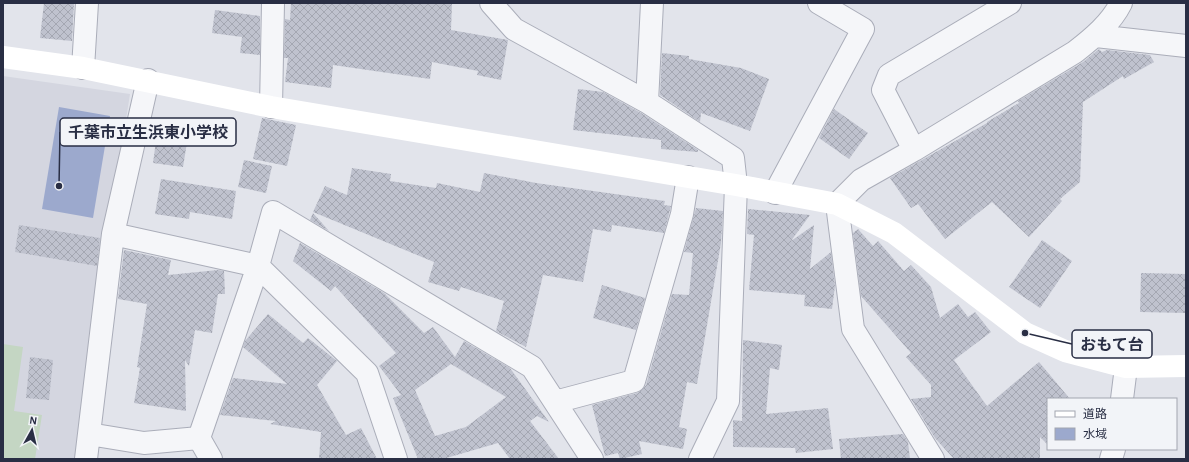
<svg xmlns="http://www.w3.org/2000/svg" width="1189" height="462" font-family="'Alegreya Sans','Noto Sans JP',sans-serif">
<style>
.built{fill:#d4d6e0}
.grass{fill:#c4d6c3}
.water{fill:#9ca9cd}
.building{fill:url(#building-cross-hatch);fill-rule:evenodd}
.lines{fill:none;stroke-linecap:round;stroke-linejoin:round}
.street-casing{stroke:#aaadb9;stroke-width:24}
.street{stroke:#f5f6f9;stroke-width:22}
.secondary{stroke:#fff;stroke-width:22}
.leader{fill:none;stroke:#292e44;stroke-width:1.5}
.callout-dot{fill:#292e44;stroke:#f2f4f8;stroke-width:1.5}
.callout{fill:#f2f4f8;stroke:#292e44;stroke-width:1.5}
.callout-label{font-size:16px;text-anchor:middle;font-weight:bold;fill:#292e44}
</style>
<defs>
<pattern id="building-cross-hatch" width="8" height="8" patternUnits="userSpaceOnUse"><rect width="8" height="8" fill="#bfc2ce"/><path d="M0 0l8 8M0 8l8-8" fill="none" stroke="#a4a7b2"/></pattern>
</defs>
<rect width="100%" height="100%" fill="#e2e4eb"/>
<path class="built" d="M3 76 130 94 101 278 77 459H3Z"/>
<path class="grass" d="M3 344 23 347 14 411 42 415 35 459H3Z"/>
<path class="water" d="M59 107 110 116 93 218 42 209Z"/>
<path class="building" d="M44 3H74L72 41 40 38Z
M291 3H452L451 30 508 40 501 80 477 75 478 71 432 62 430 79 333 65 331 88 285 82 288 58H284L285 19 290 20Z
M215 10 260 16V55L240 53 242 37 212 33Z
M1099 49 1102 52 1107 50 1150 55 1154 62 1124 79 1123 76 1083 102 1080 182 1060 199 1062 201 1029 237 992 202 945 239 918 204 911 208 890 178 987 123V122L1019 103 1018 101 1083 62Z
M662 53 689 56V59L741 68 769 79 750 131 701 113 700 122 660 95Z
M578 89 603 92 641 113 698 150V152L661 149V140L573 130Z
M834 109 868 133 849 159 819 138Z
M262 118 296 125 287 166 253 159Z
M159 119 190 124 183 167 153 163Z
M244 160 272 166 266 193 238 187Z
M352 168 391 174 390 181 436 188 437 183 480 192 484 173 536 183 665 201 664 205 671 206 664 233 612 225 611 232 593 229 583 282 543 275 526 347 496 331 504 301 461 287 459 291 428 282 434 262 313 212 325 186 347 195Z
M161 179 236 191 232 219 190 212 189 219 155 214Z
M696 208 723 211 721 243 697 384 687 382 679 427 687 429 683 449 639 441 642 454 620 459 618 453 605 456 592 405 637 393 642 390 646 385 672 294 689 295 693 253 684 252Z
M748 209 810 215 791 241 814 225 810 269 831 252 835 286 832 309 804 306 805 295 749 290 754 235 747 234Z
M313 213 329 231 310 220Z
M19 225 100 238 97 266 15 252Z
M858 229 873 246 878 241 904 271 911 265 931 287 940 318 958 304 968 317 975 312 991 332 954 360 987 406 1039 362 1070 399H1048V445L1040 437V459H954L935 438 911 399 931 397V385L906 357 911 353 861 296 853 233Z
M1042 240 1072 261 1040 308 1009 287Z
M300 243 384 293 424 333 433 327 455 357 464 341 510 368 549 422 537 416 530 421 559 459H510L498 443 443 459H418L393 398 401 395 379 366 396 353 335 286 331 291 293 261ZM451 364 506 397 466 427 435 436 415 390Z
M124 250 171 260 168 275 218 270 224 271 225 294H218L212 333 195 330 189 366 185 360 186 411 134 403 140 368 137 367 147 304 118 299Z
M1141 273 1186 274V313L1140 312Z
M602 285 645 298 636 330 593 318Z
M268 314 303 343 308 338 337 361 317 385 346 435 361 428 377 459H319L321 432 270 424 276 421 220 415 233 378 287 384 243 347 245 341Z
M743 340 782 345 779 370 770 368 766 414 828 408 833 449 796 453 795 448 733 447V420L742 421Z
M30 357 53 360 49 400 26 398Z
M903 434 908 442 910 459H841L839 439Z"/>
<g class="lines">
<defs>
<path id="street" d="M491 3 514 29 647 102
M652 3 647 102 733 158 736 185 728 401 700 459
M1096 36 1186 46
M83 68 87 3
M271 107 273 3
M914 150 883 90 889 75 1010 3
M775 193 863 29 819 3
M113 234 258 266 273 212 532 367 592 459
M1122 399 1126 367
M555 402 634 381 682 214 688 177
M89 434 144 443 199 438 211 459
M199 438 258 266 367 373 396 459
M86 459 113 234 148 80
M933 459 853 329 837 204 861 180 914 150 1075 52C1093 38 1111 23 1121 3
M1111 459 1114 449"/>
</defs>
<use href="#street" class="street-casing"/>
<use href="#street" class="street"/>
<path class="secondary" d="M3 57 83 68 271 107 736 185 837 204 894 233 1025 333 1065 351 1126 367 1186 366"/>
</g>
<path class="leader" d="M59 186L60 132M1025 333L1072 344"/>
<g class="callout-dot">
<circle cx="59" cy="186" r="4"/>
<circle cx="1025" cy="333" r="4"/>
</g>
<g class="callout">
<rect x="60" y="118" width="176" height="28" rx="4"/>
<rect x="1072" y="330" width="80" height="28" rx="4"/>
</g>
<g class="callout-label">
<text x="148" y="138">千葉市立生浜東小学校</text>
<text x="1112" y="350">おもて台</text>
</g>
<rect width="1189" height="462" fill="none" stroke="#292e44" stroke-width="8"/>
<rect x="1047" y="398" width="130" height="52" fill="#f2f4f8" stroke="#a2a5b0"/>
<rect x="1055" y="411" width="20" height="6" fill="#ffffff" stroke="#a2a5b0"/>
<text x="1083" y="418" font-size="12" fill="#292e44">道路</text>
<rect x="1055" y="428" width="20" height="12" fill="#9ca9cd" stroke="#a2a5b0"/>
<text x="1083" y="438" font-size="12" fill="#292e44">水域</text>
<g transform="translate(32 430) rotate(8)" stroke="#f2f4f8" stroke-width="3" paint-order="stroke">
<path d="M0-3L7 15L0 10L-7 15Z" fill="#292e44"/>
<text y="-6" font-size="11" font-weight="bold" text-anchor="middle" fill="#292e44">N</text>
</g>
</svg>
